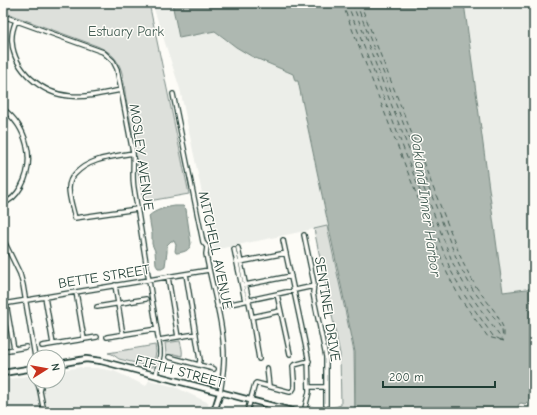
<svg xmlns="http://www.w3.org/2000/svg" width="537" height="415" font-family="'Comic Neue',sans-serif">
<style>
.built{fill:#eceee9}
.green{fill:#dde0db;stroke:#7e8e88}
.water{fill:#aeb8b1;stroke:#75877f}
.lines{fill:none;stroke-linecap:round;stroke-linejoin:round}
.ferry{stroke:#435c53;stroke-width:1;stroke-dasharray:5 4;stroke-linecap:butt}
.minor-casing{stroke:#1f3d34;stroke-width:6}
.tertiary-casing{stroke:#1f3d34;stroke-width:8}
.minor{stroke:#fdfcf7;stroke-width:3.5}
.tertiary{stroke:#fdfcf7;stroke-width:4.5}
.labels{text-anchor:middle;stroke-width:3;stroke-linejoin:round;paint-order:stroke}
.park-label{font-size:14px;fill:#455e55;stroke:#fdfcf7}
.street-label{font-size:14px;fill:#1f3d34;stroke:#fdfcf7}
.water-label{font-size:15px;font-style:italic;fill:#435c53;stroke:#fdfcf7}
</style>
<rect width="100%" height="100%" fill="#fdfcf7"/>
<filter id="ink" filterUnits="userSpaceOnUse"><feTurbulence type="fractalNoise" baseFrequency=".025" numOctaves="2"/><feDisplacementMap in="SourceGraphic" scale="8" xChannelSelector="R" yChannelSelector="G"/><feConvolveMatrix kernelMatrix="1 2 1 2 8 2 1 2 1" color-interpolation-filters="sRGB"/></filter>
<g filter="url(#ink)">
<path class="built" d="M152 3H172L179 38 215 31 224 39 251 56 293 74 298 81 328 226 214 250 180 89Z
M464 3H534V288L503 292Z
M81 367 82 368H97L114 371 146 386 149 380 175 387 209 403 205 412H3V380L34 375V381H58V371Z"/>
<path class="green" d="M3 3H149L189 194 143 202C137 167 133 133 126 99 124 87 124 73 118 63 113 54 106 50 97 46L3 12Z
M327 226 354 352 355 412H309L310 406C321 411 329 409 341 405L340 354 314 229Z
M180 341C181 346 183 350 182 356L174 354 173 356 166 354 165 343Z
M155 345 156 352 153 367H152L119 359 112 354 108 353Z"/>
<path class="water" d="M172 3H464L503 292 534 288V386L530 402 528 401 525 404 521 403 519 404 518 406 520 408 522 409 521 412H355V352L298 81H295L293 74 251 56 236 47 215 31 179 38Z
M175 206H183L186 209 191 244C189 251 184 252 177 253H176L175 251 176 245 174 241H171L167 245V252L165 266 162 268H158L156 265 155 251 152 244V234L149 216C155 210 167 207 175 206Z"/>
<g class="lines">
<path class="ferry" d="M342 3 447 273 460 298 488 337 504 341
M347 3 451 271 465 296 493 336 501 340
M352 3 454 266 469 293 503 341
M356 3 459 265 473 290 493 316 502 330 503 341
M360 3 463 263 476 287 496 313 504 329V339"/>
<defs>
<path id="minor" d="M3 16 103 52 113 61 117 69 133 153C134 165 132 176 134 188L160 349V355L156 375
M16 21C13 28 11 34 12 42 14 70 42 94 70 96 87 98 105 93 121 90
M173 94 203 242 207 247 206 254C212 288 224 323 224 358 224 370 222 381 220 393
M3 109C27 127 36 160 21 187 17 194 12 201 3 203
M133 153C112 157 90 158 75 174 71 178 69 182 69 188 69 198 73 209 75 218L137 209
M304 235 314 283 313 293 315 304 326 357V405
M3 239 20 274 23 285 35 357
M283 240 308 357 309 392 304 412
M238 248 252 317 259 359
M234 249 245 301
M240 262 286 253
M186 274 200 360 199 365
M168 277 178 337
M115 285 123 335
M245 285 291 276
M76 292 84 339
M277 294 290 354
M45 297 53 344
M6 303 14 349
M3 304 209 270
M97 307 146 299
M217 307 314 286
M252 317 280 311
M107 337 157 329
M159 340 196 334
M42 346 97 337
M3 351 26 347
M169 357 214 369
M267 368 269 386
M37 381 39 387 40 391 44 412
M40 381 41 387 40 391
M309 387H326
M247 412 255 384 256 383 290 392 292 391 294 388V380L293 366 294 365 309 361"/>
<path id="tertiary" d="M58 364 86 359 101 361 296 412
M3 373 34 368
M214 412 220 393"/>
</defs>
<use href="#minor" class="minor-casing"/>
<use href="#tertiary" class="tertiary-casing"/>
<use href="#minor" class="minor"/>
<use href="#tertiary" class="tertiary"/>
</g>
</g>
<g class="labels">
<g class="park-label">
<text x="126" y="36">Estuary Park</text>
</g>
<g class="street-label">
<text transform="translate(142 157) rotate(82)" y="5">MOSLEY AVENUE</text>
<text transform="translate(216 250) rotate(78)" y="5">MITCHELL AVENUE</text>
<text transform="translate(104 276) rotate(-9)" y="5">BETTE STREET</text>
<text transform="translate(328 309) rotate(81)" y="5">SENTINEL DRIVE</text>
<text transform="translate(180 371) rotate(15)" y="5">FIFTH STREET</text>
</g>
<g class="water-label">
<text transform="translate(426 205) rotate(82)" y="5">Oakland Inner Harbor</text>
</g>
</g>
<rect width="537" height="415" fill="none" stroke="#fdfcf7" stroke-width="16"/>
<rect x="8" y="8" width="521" height="399" fill="none" stroke="#1f3d34" stroke-width="1.5" filter="url(#ink)"/>
<g transform="translate(46 369) rotate(79)"><circle r="19" fill="#fdfcf7" stroke="#a4b0a9"/>
<path d="M0-3L7 15L0 10L-7 15Z" fill="#c8321e"/>
<text y="-6" font-size="11" font-weight="bold" text-anchor="middle" fill="#1f3d34">N</text>
</g>
<path d="M383 381v6h112v-6" fill="none" stroke="#1f3d34" stroke-width="2"/>
<text x="389" y="381" font-size="12" fill="#1f3d34" stroke="#fdfcf7" stroke-width="3" paint-order="stroke">200 m</text>
</svg>
